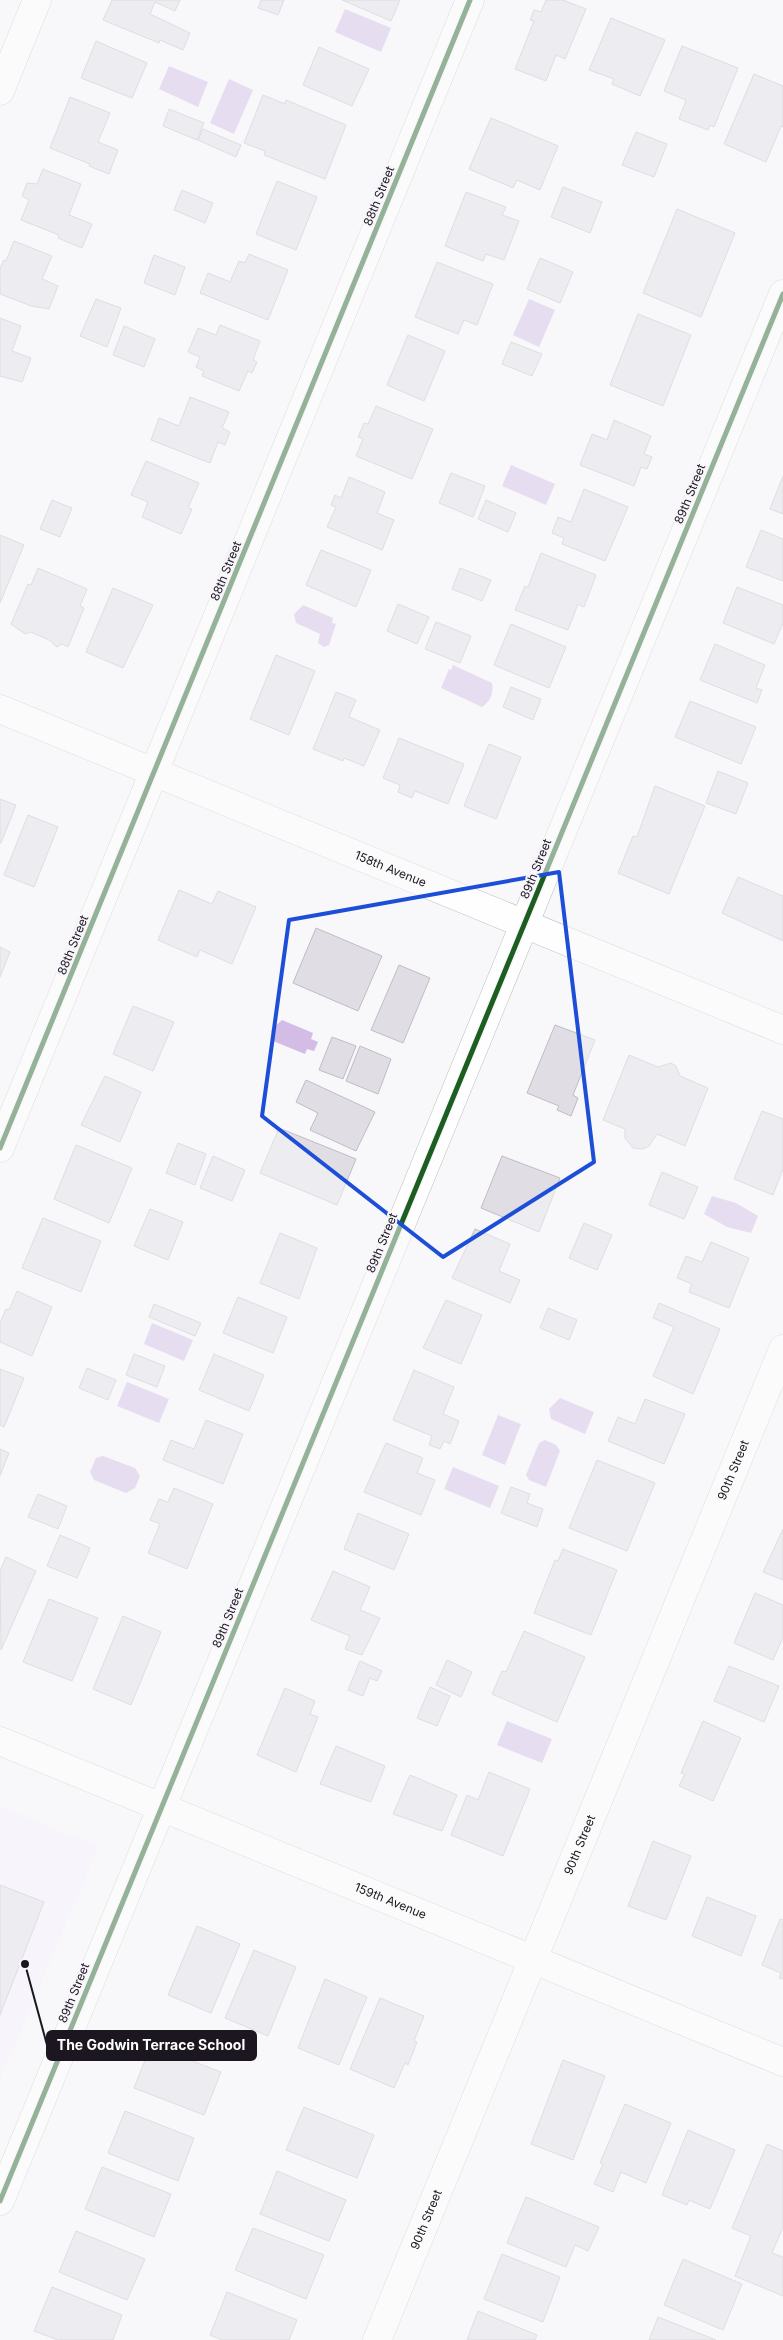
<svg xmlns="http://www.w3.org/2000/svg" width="783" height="2340" font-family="Inter,sans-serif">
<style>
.built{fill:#f6effc}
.water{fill:#d3bce6}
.building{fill:#e1dde4;stroke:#bfbdc2}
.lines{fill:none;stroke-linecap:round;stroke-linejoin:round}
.street-casing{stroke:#bfbdc2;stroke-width:29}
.street{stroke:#fefefe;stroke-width:28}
.cycleway-casing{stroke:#f8f6fb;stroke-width:8}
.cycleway{stroke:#1b5e20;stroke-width:5}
.marked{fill:none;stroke:#1d4ed8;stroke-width:4;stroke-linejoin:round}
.labels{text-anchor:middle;stroke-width:4;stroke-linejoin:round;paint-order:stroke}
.street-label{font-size:12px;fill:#1b161f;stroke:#f8f6fb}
.leader{fill:none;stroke:#1b161f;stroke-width:2}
.callout-dot{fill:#1b161f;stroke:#f8f6fb;stroke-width:2}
.callout{fill:#1b161f;stroke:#1b161f;stroke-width:2}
.callout-label{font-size:14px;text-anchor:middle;font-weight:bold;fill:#fff}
</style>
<rect width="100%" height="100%" fill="#f8f7fa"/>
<path class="built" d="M0 1806 98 1847 0 2080Z"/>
<path class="water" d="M345 9 391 28 381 52 335 32Z
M169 66 208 82 198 107 159 89Z
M229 79 253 90 234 134 210 123Z
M529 299 555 310 539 347 513 335Z
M511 465 555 484 546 505 502 486Z
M303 605 333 618 332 623 336 624 329 645 324 647 318 643 320 634 296 623 294 614Z
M453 665 492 683C494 693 490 702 482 707L441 688 449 669 451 670Z
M282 1020 313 1033 311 1039 318 1042 314 1051 307 1049 305 1054 273 1041 271 1030Z
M712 1196 736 1203 758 1216 751 1233 727 1227 704 1214Z
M152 1323 193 1340 184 1361 144 1344Z
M127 1382 169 1399 159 1423 117 1406Z
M560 1398 594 1412 585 1434 551 1419 549 1409Z
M498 1415 521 1424 505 1465 482 1455Z
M545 1440 556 1445 560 1451 546 1487 529 1480 526 1475 539 1443Z
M103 1456 135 1468 140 1476 135 1488 126 1493 94 1480 90 1472 96 1458Z
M453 1467 499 1486 490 1508 444 1489Z
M507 1721 552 1739 542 1763 497 1745Z"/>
<path class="building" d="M112 0H180L175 11 155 2 150 14 190 33 183 50 160 40 159 43 103 20Z
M261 0H284L278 15 258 8Z
M342 0H400L391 21Z
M546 0H563L586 9 565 59 556 55 546 81 515 69 534 21 530 20 534 10 541 12Z
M611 18 665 40 640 96 612 84 614 79 589 70Z
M96 41 147 63 132 98 81 78Z
M682 46 738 68 714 127 710 125 708 130 679 119 686 100 664 91Z
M319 47 369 69 352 106 303 85Z
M754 74 783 86V127L781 126 766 162 724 144Z
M263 95 285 104 286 100 346 125 325 179 264 155 265 151 244 143Z
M70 97 110 113 98 142 118 150 109 174 89 166 90 164 50 148Z
M169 109 204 123 197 140 163 126Z
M491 118 558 146 540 190 517 180 513 188 469 169Z
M203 129 241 145 236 157 198 140Z
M636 132 667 144 654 177 622 165Z
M43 169 81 184 69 215 92 224 82 248 58 238 59 235 21 220 29 200 22 196 27 183 37 184Z
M277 181 317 197 296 250 256 234Z
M563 187 602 202 590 233 551 217Z
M182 190 213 203 205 223 174 210Z
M466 192 506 207 502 215 519 221 504 260 486 254 483 261 445 246Z
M677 209 735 233 701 317 643 293Z
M14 241 52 256 42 279 58 286 49 309 31 306 0 294V268L4 260 6 261Z
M249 254 288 270 268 320 200 293 208 273 230 282 239 261 245 263Z
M154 255 185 267 175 295 144 283Z
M540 258 573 272 560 303 527 289Z
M437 262 493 284 477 325 464 320 458 334 415 317Z
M96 299 121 308 107 347 80 336Z
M638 314 691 335 663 406 610 385Z
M0 318 21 326 12 351 31 358 22 382 0 376Z
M220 325 260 341 253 360 257 362 252 373 248 371 239 391 202 376 204 371 196 367 200 357 188 352 198 328 216 335Z
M124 326 155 339 144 367 113 355Z
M408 335 445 351 424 401 387 385Z
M511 342 542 354 532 376 502 364Z
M190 397 229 412 222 428 230 432 225 445 218 442 210 463 151 440 159 418 179 426Z
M376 406 433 429 412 479 356 456 363 439 358 437 364 423 368 424Z
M614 420 651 436 644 454 652 457 647 469 641 467 634 486 580 465 592 434 607 440Z
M146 461 199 483 188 508 192 509 181 534 142 517 148 502 131 495Z
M451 473 485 486 473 517 439 503Z
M783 476V514L770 509Z
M349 477 385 492 377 513 394 520 382 550 327 527 336 507 331 505 335 495 341 498Z
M584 489 628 507 605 561 562 544 564 538 552 533 558 517 571 522Z
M52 500 72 508 60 537 40 529Z
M486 500 516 513 508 532 478 519Z
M761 530 783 539V581L746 567Z
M0 535 24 545 0 603Z
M321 550 371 570 356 607 306 585Z
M541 553 596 575 584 607 578 604 568 630 515 610 525 586 528 587Z
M38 568 87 589 80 606 84 608 68 647 62 644 57 647 49 640 31 632 25 634 11 624 28 584 31 585Z
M460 568 491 580 482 601 452 589Z
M737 587 783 605V623L774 644 723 623Z
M113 588 153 605 123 668 86 652Z
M398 604 429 617 417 644 387 631Z
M436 622 471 636 460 663 425 649Z
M511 624 566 647 549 688 494 665Z
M715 644 765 665 756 688 762 690 757 703 700 680Z
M276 655 315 671 289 735 250 719Z
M511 687 541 699 533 720 503 707Z
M336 692 356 700 349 717 380 730 364 766 344 758 343 761 313 749Z
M690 701 756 727 741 764 675 737Z
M399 738 464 764 448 804 415 791 412 798 398 792 400 785 383 778Z
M489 744 521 757 496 819 464 806Z
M718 771 748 783 736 814 706 803Z
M655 786 705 806 669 894 618 873 633 836 637 837Z
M0 799 16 805 1 843H0Z
M28 815 58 827 34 887 4 875Z
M738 877 783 896V941L722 913Z
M179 890 212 904 218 891 256 907 232 964 200 950 197 957 158 940Z
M316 928 382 956 358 1011 293 983Z
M0 947 10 952 0 977Z
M399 965 430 978 403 1043 371 1030Z
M133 1006 174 1022 153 1071 113 1054Z
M555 1025 595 1040 573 1095 578 1098 571 1116 557 1110 559 1106 527 1093Z
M332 1037 356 1046 343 1079 319 1070Z
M360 1046 391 1059 378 1094 346 1081Z
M629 1055 658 1067 671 1063 676 1066 680 1076 708 1088 685 1146 657 1134 649 1146 643 1149 633 1148 625 1138V1129L603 1120Z
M105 1076 141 1092 120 1142 81 1125Z
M306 1080 375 1112 356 1151 310 1130 318 1113 296 1102Z
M762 1111 783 1119V1169L773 1195 734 1179Z
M279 1128 356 1159 337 1205 260 1173Z
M178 1143 206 1154 195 1185 166 1173Z
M76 1145 132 1168 109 1223 54 1199Z
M213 1156 245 1170 232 1201 200 1188Z
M502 1156 560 1178 539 1232 481 1208Z
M662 1172 698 1187 684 1219 649 1205Z
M150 1209 183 1222 168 1260 134 1246Z
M43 1218 101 1241 81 1292 22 1268Z
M584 1223 612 1235 597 1270 569 1258Z
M475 1229 510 1244 499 1271 520 1280 510 1303 452 1278Z
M280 1233 317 1248 299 1299 260 1283Z
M711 1242 749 1258 729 1308 689 1292 692 1284 677 1278 686 1256 702 1262Z
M17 1291 52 1307 32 1356 0 1342V1323L6 1309 9 1310Z
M238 1297 287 1317 273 1353 223 1333Z
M446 1300 482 1315 461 1364 423 1348Z
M659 1303 720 1329 693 1394 653 1376 674 1327 653 1318Z
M154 1304 201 1323 195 1336 149 1317Z
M548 1308 577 1320 569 1340 540 1328Z
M134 1354 165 1366 157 1387 126 1375Z
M214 1354 264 1375 249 1411 199 1390Z
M87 1368 116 1380 108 1400 79 1388Z
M0 1369 24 1378 4 1427 0 1425Z
M414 1370 454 1387 443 1414 459 1421 450 1444 444 1441 440 1449 429 1445 432 1436 393 1420Z
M645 1399 685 1414 664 1464 608 1441 618 1417 635 1424Z
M206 1420 243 1434 223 1484 163 1460 171 1440 194 1449Z
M386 1443 423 1458 417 1473 435 1480 421 1515 364 1492Z
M0 1449 9 1453 0 1476Z
M597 1460 655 1483 627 1551 569 1528Z
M511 1487 530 1494 527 1503 543 1509 537 1527 501 1513Z
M174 1488 213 1504 187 1569 148 1553 160 1524 150 1520 159 1499 168 1502Z
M38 1494 67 1506 58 1529 28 1517Z
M358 1513 409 1534 394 1570 344 1549Z
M783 1529V1580L763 1572Z
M60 1535 90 1548 77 1578 47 1566Z
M563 1549 617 1570 591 1635 534 1613 555 1560 558 1561Z
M6 1557 36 1571 1 1650 0 1571Z
M333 1571 370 1587 360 1610 380 1618 362 1655 345 1649 350 1636 311 1620Z
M755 1593 783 1605V1637L773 1660 734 1643Z
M49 1599 98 1618 72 1681 23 1662Z
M123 1616 161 1632 131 1705 93 1689Z
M524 1631 585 1657 557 1722 492 1694 502 1671 506 1672Z
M447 1660 472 1672 461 1697 436 1685Z
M360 1661 382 1671 377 1681 370 1678 363 1696 348 1690Z
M729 1666 779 1686 764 1722 714 1701Z
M430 1687 450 1696 437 1726 417 1718Z
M285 1688 315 1701 310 1714 318 1717 296 1772 257 1755Z
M703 1721 741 1738 713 1801 679 1786 685 1774 681 1773Z
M336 1746 385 1766 371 1802 320 1784Z
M489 1772 530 1789 503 1856 451 1835 467 1795 478 1800Z
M410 1775 457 1795 442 1831 393 1814Z
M653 1841 691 1856 666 1920 628 1906Z
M0 1885 44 1902 0 2015Z
M707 1897 756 1916 741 1956 692 1936Z
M780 1919 783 1920V1979L779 1978 781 1973 762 1965Z
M197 1926 240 1944 211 2013 168 1995Z
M254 1950 296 1967 268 2036 225 2018Z
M325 1979 367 1997 339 2065 298 2048Z
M380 1998 424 2016 414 2041 417 2042 408 2065 405 2063 394 2088 350 2069Z
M151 2045 221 2072 204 2115 134 2088Z
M563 2060 605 2076 573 2160 531 2144Z
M625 2104 671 2123 646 2183 621 2172 613 2192 594 2184 603 2164 600 2163Z
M304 2107 374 2135 357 2178 286 2150Z
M125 2111 194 2138 178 2181 108 2153Z
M688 2130 735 2150 710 2209 689 2200 687 2205 662 2195Z
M767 2144 783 2151V2227L772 2253 783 2257V2296L735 2276 751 2236 732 2228Z
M102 2167 171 2194 154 2237 85 2209Z
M277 2171 346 2200 329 2241 260 2214Z
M526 2197 599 2227 588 2251 575 2245 566 2267 507 2243Z
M253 2228 324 2255 306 2299 235 2270Z
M76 2231 145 2259 127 2300 59 2272Z
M502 2254 560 2277 543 2322 484 2299Z
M683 2259 742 2284 723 2330 664 2305Z
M52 2287 122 2315 113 2340H58L34 2331Z
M227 2292 297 2320 289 2340H222L210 2335Z
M478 2311 537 2335 535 2340H467Z
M658 2317 716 2340H649Z"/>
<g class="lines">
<defs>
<g id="street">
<path d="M0 91 37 0"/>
<path id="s1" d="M0 709 783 1030"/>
<path d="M0 1148 470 0"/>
<path id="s2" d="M0 1741 783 2062"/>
<path d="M0 2201 783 294"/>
<path id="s3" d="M377 2340 783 1349"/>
</g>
</defs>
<use href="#street" class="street-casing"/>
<use href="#street" class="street"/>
<defs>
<path id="cycleway" d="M0 1148 470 0
M0 2201 783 294"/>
</defs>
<use href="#cycleway" class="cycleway-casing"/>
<use href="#cycleway" class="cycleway"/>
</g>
<path d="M0 0H783V2340H0ZM559 872 594 1162 443 1257 262 1116 289 920Z" fill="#f8f7fa" fill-opacity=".55" fill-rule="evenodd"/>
<path class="marked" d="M559 872 594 1162 443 1257 262 1116 289 920Z"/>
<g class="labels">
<g class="street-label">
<text transform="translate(379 196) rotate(-68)" y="4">88th Street</text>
<text transform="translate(690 494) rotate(-68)" y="4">89th Street</text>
<text transform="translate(226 571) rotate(-68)" y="4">88th Street</text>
<text dy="4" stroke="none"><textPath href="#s1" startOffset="422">158th Avenue</textPath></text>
<text transform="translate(536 869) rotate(-68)" y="4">89th Street</text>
<text transform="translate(73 945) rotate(-68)" y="4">88th Street</text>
<text transform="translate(382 1243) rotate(-68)" y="4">89th Street</text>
<text dy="4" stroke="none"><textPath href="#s3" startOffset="940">90th Street</textPath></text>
<text transform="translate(228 1618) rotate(-68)" y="4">89th Street</text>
<text dy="4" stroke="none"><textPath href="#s3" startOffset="535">90th Street</textPath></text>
<text dy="4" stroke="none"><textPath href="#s2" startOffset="422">159th Avenue</textPath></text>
<text transform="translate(74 1993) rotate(-68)" y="4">89th Street</text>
<text dy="4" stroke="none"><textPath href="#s3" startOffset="130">90th Street</textPath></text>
</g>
</g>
<path class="leader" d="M25 1964L47 2045"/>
<circle class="callout-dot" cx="25" cy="1964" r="5"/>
<rect class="callout" x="47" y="2031" width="209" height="29" rx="5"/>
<g class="callout-label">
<text x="151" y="2050">The Godwin Terrace School</text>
</g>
</svg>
